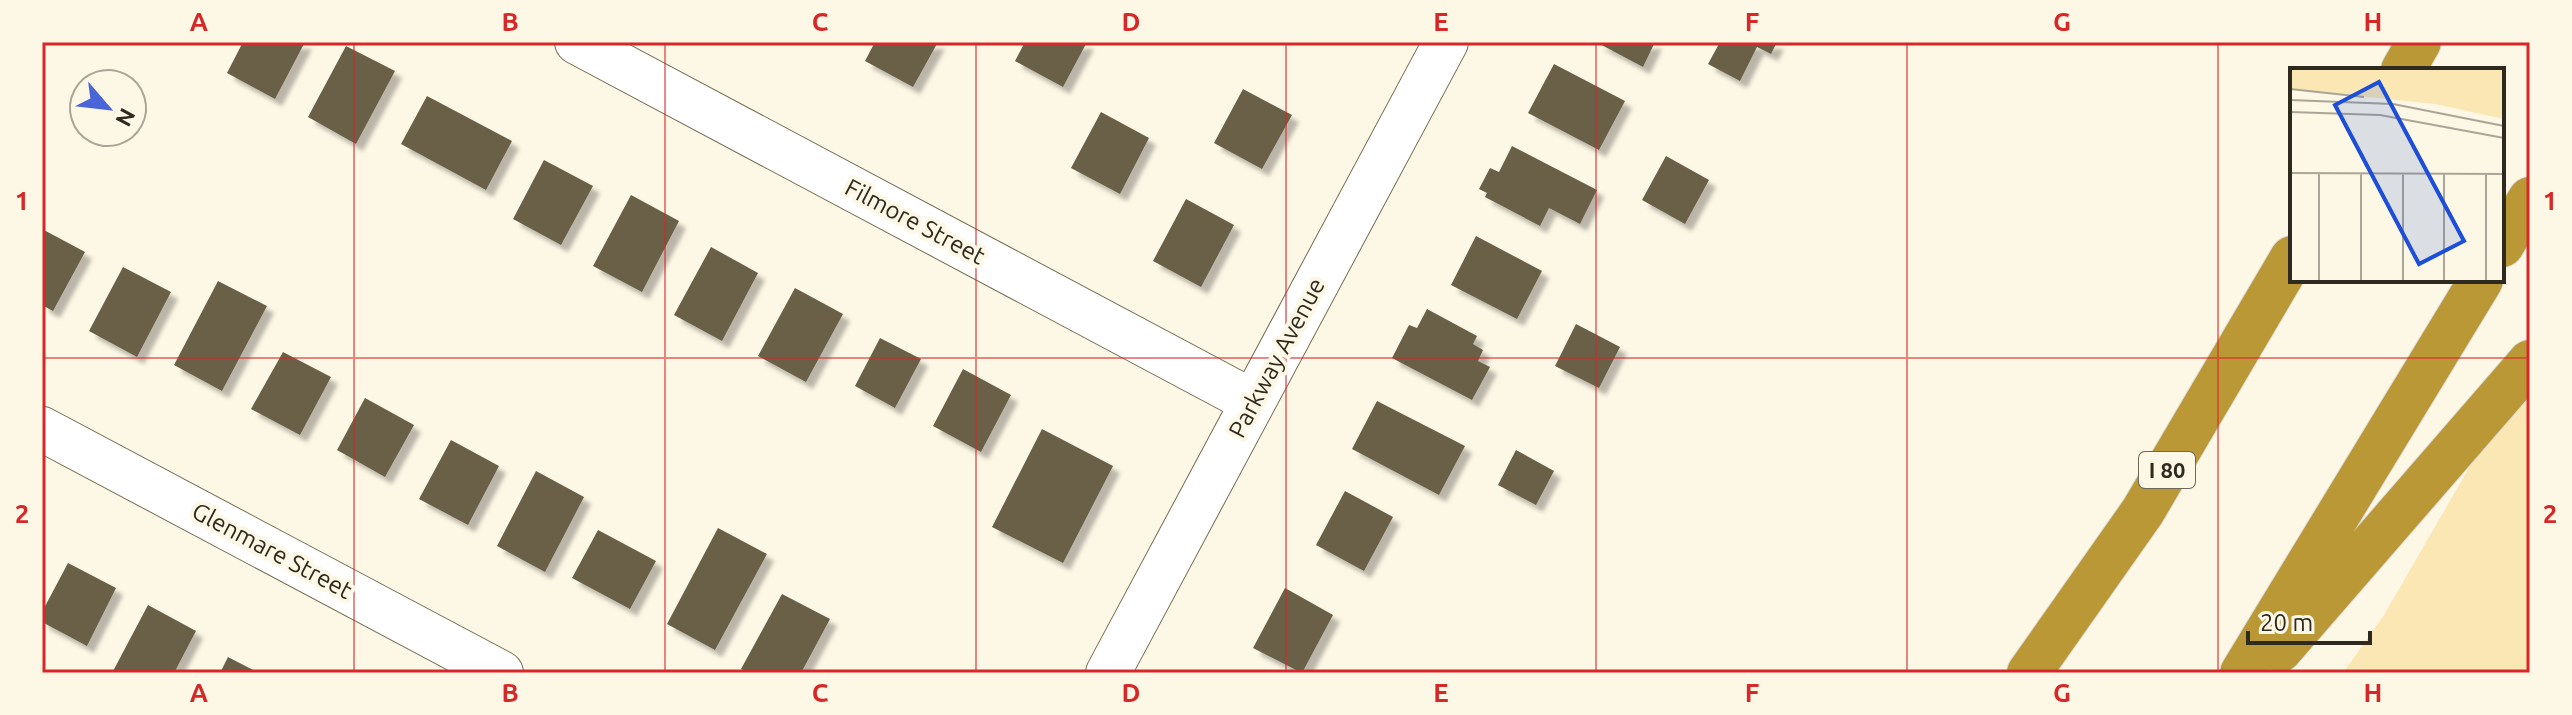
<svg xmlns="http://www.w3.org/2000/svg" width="2572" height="715" font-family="Ubuntu,sans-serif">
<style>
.green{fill:#fbe7b4}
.building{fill:#696046;filter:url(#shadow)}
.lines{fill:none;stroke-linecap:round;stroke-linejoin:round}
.minor-casing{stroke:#766c52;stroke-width:46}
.highway-casing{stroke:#dedddb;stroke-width:46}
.minor{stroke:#fff;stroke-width:44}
.highway{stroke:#ba9836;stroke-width:44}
.grid{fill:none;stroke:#d62828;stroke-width:2;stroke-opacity:0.55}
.labels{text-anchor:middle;stroke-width:8;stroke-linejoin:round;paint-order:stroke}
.shield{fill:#fdf7e5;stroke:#6c685a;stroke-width:2}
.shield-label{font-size:22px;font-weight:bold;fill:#2e2a1f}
.street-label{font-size:24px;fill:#2e2a1f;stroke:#fdf7e5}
.inset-road{fill:none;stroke:#aaa596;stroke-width:2}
.view{fill:#1d4ed8;fill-opacity:0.15;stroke:#1d4ed8;stroke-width:4}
.inset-edge{fill:none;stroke:#2e2a1f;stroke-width:4}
.neatline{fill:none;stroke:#d62828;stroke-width:3}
.grid-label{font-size:26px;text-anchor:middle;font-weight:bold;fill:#d62828}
</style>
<defs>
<filter id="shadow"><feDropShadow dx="7" dy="7" stdDeviation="2" flood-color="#0004"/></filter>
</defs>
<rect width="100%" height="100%" fill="#fdf7e5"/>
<path class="green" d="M2530 362V673H2343L2384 615Z"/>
<path class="building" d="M243 42H305L275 99 227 73Z
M875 42H938L913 87 865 61Z
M1025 42H1087L1063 87 1015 61Z
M1596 42H1655L1643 67Z
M1720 42H1777L1771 54 1757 47 1740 81 1708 64Z
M346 46 395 71 356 144 308 117Z
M1554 64 1625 101 1599 150 1528 113Z
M1243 89 1292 115 1262 169 1214 143Z
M427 96 512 141 486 190 401 144Z
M1101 112 1149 138 1120 194 1071 168Z
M1512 146 1597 190 1580 224 1549 208 1540 226 1485 197 1487 193 1479 189 1490 168 1499 172Z
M1666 156 1709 180 1685 224 1642 200Z
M544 160 593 186 561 245 513 219Z
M631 195 679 221 642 292 593 266Z
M1186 199 1234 225 1201 287 1153 261Z
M42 229 85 252 53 311 42 305Z
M1476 236 1542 271 1517 319 1451 285Z
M711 247 758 273 722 341 674 315Z
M123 267 171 292 137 357 89 331Z
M218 281 267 306 222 391 174 365Z
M795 288 843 314 806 382 758 356Z
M1427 309 1477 336 1473 344 1483 350 1478 361 1490 367 1472 400 1392 358 1409 325 1417 328Z
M1576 324 1620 347 1599 388 1555 366Z
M880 338 921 359 895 408 855 386Z
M283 352 331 377 300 435 251 409Z
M963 369 1011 395 981 452 933 426Z
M365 398 414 425 385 477 337 450Z
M1377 401 1465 446 1439 495 1352 449Z
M1042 429 1113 466 1063 563 992 527Z
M451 440 499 466 468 525 419 499Z
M1516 450 1554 471 1536 505 1498 485Z
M536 471 584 497 545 572 497 546Z
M1345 491 1393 517 1364 571 1316 545Z
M718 528 767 554 715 650 667 624Z
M598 530 656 561 630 609 572 578Z
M68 563 116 588 87 646 42 622V612Z
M1285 588 1333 615 1302 673 1253 648Z
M782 594 830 619 801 673H748L741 669Z
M148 605 196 631 174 673H112Z
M228 657 259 673H220Z"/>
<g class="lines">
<defs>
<path id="minor" d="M577 42 1253 402
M42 429 501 673
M1108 673 1446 42"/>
<path id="highway" d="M2403 70 2419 42
M2502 245 2530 199
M2280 650 2530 362
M2029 673 2143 511 2292 258
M2242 673 2481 280"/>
</defs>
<use href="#minor" class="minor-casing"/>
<use href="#highway" class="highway-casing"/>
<use href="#minor" class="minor"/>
<use href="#highway" class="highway"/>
</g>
<path class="grid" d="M354 42V673M665 42V673M976 42V673M1286 42V673M1596 42V673M1907 42V673M2218 42V673M42 358H2530"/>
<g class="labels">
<rect class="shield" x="2139" y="452" width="56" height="36" rx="6"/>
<g class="shield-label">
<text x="2167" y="478">I 80</text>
</g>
<g class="street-label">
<text transform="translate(915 222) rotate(28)" y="8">Filmore Street</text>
<text transform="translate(1277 358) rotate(-62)" y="8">Parkway Avenue</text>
<text transform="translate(272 551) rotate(28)" y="8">Glenmare Street</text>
</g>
</g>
<g transform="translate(2290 68)">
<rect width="214" height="214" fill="#fdf7e5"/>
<path d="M0 0H214V51L145 36 0 21Z" fill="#fbe7b4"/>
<path class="inset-road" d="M0 21 74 29M0 32 103 36 214 58M0 44 90 47 214 70M0 105 214 106M29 105V214M71 105V214M154 106V214M113 214V105M196 214V106"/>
<path class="view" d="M89 14 174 173 129 196 45 37Z"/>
<rect width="214" height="214" class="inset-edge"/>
</g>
<rect width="2572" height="715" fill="none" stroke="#fdf7e5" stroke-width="88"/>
<g transform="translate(108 108) rotate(118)"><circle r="38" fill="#fdf7e5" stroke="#aaa596" stroke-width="2"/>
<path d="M0-6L14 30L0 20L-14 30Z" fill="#4965d8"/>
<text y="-12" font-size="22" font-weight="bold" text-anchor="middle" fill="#2e2a1f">N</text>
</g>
<path d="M2248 631v12h122v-12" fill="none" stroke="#2e2a1f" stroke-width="4"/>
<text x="2260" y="631" font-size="24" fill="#2e2a1f" stroke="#fdf7e5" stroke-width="6" paint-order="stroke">20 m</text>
<rect x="44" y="44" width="2484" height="627" class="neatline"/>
<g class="grid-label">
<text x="199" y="31">A</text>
<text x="510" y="31">B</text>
<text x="820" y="31">C</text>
<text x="1131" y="31">D</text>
<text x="1441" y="31">E</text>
<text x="1752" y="31">F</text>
<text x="2062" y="31">G</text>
<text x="2373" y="31">H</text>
<text x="22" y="210">1</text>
<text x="2550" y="210">1</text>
<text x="22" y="523">2</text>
<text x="2550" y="523">2</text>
<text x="199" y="702">A</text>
<text x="510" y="702">B</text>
<text x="820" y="702">C</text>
<text x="1131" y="702">D</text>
<text x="1441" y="702">E</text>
<text x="1752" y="702">F</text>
<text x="2062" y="702">G</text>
<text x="2373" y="702">H</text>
</g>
</svg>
